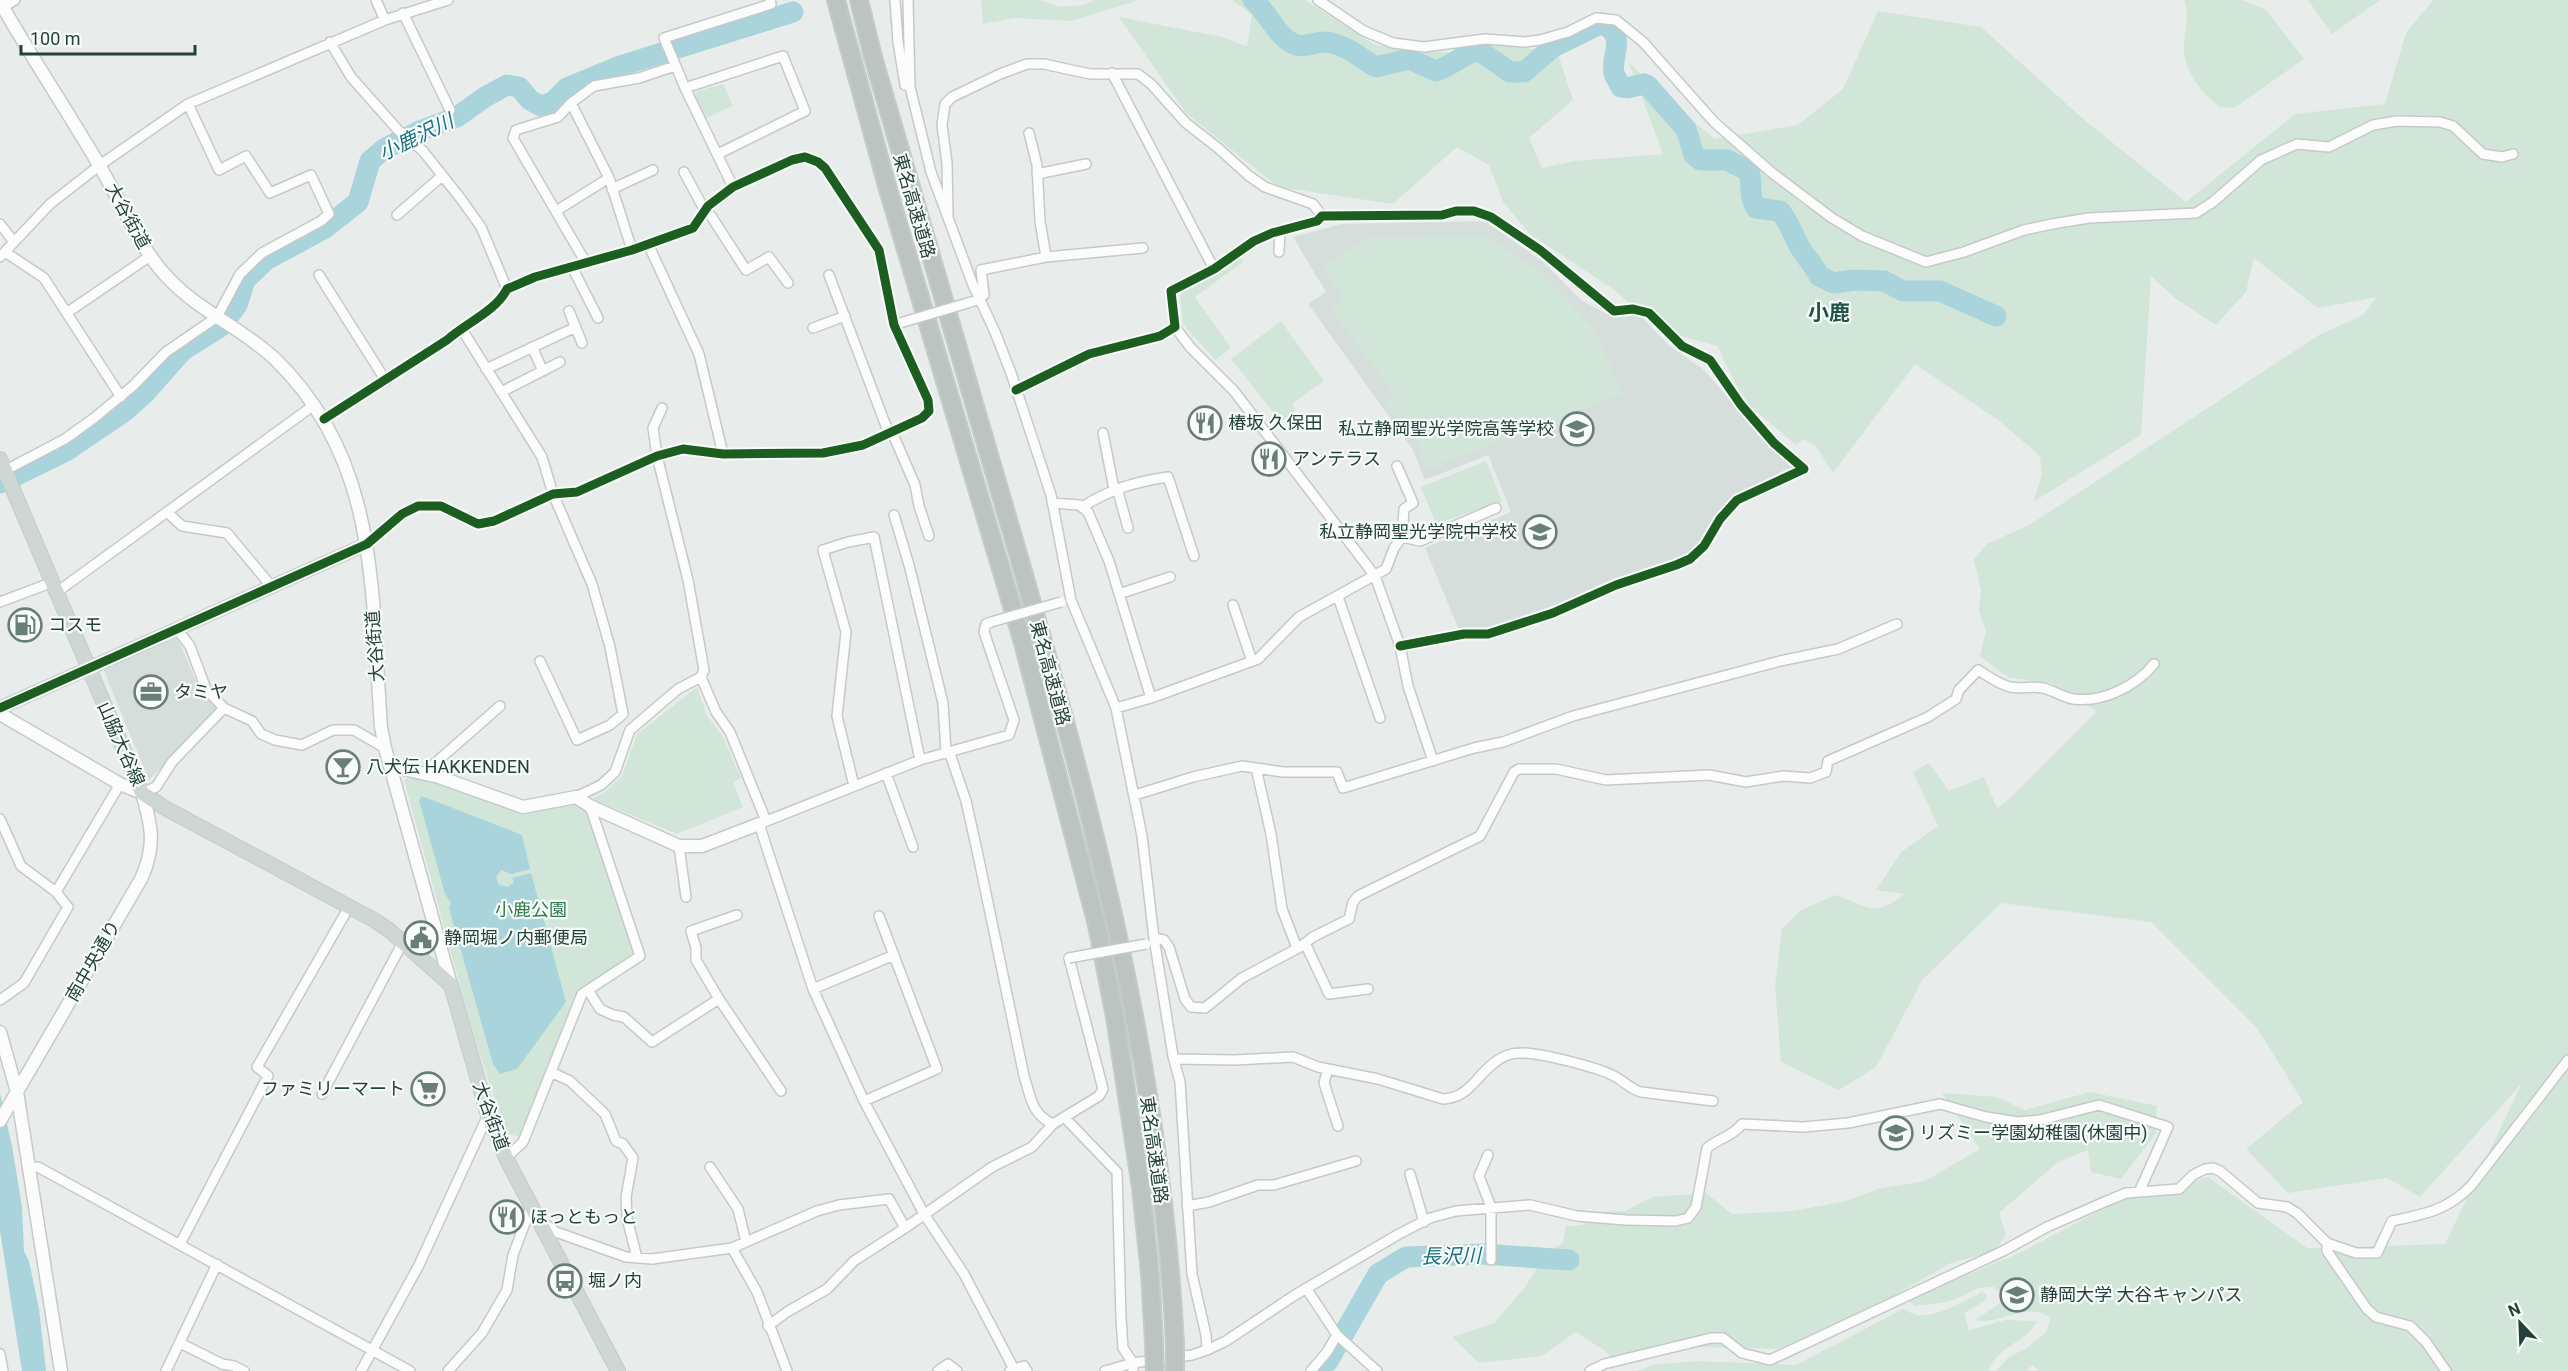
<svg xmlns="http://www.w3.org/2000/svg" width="2568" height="1371" font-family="Roboto,'Noto Sans JP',sans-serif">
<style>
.built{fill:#d6dedb}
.green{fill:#d1e6d8}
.water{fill:#a9d4db}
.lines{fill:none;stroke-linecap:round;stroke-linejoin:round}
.river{stroke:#a9d4db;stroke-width:21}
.street-casing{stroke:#c5cac8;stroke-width:12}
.secondary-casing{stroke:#c3cbc8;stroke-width:15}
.primary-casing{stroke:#c3ccc9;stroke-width:16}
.highway-casing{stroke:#c3ccc9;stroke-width:20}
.street{stroke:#fcfcfc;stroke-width:9}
.secondary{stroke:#fcfcfc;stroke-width:12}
.primary{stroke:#cfd7d5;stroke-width:14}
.highway{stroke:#bcc4c2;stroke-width:16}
.street-bridge-casing{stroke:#c5cac8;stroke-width:12;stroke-linecap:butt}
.highway-bridge-casing{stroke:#c3ccc9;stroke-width:20;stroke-linecap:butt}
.street-bridge{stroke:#fcfcfc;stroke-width:9}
.highway-bridge{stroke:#bcc4c2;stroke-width:16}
.cycleway-casing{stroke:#f7fbf9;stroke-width:13}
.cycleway{stroke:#1b5e20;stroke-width:9}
.labels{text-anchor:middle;stroke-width:4.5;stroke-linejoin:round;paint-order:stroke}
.street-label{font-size:18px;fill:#24423a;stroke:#f7fbf9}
.poi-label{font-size:18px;fill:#24423a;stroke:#f7fbf9;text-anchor:start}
.park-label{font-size:18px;fill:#2d7a4b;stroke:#f7fbf9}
.water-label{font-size:20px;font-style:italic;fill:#1c6f80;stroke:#f7fbf9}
.quarter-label{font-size:21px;font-weight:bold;fill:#1f5548;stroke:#f7fbf9}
</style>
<rect width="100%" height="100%" fill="#e8edeb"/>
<path class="built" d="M1485 221 1542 261 1581 300 1607 314 1640 315 1667 344 1703 369 1737 408 1796 468 1734 498 1714 520 1701 543 1692 553 1614 582 1554 610 1485 631 1459 630 1425 548 1511 512 1488 455 1425 480 1413 450 1308 304 1326 292 1293 237 1342 224Z
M177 637 202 695 218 706 197 732 149 780 103 669Z"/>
<path class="green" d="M981 0H1040L1060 7 1084 5 1095 0H1139L1071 21 1015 18 983 24Z
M1232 0H1305L1375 45 1452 53 1490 45 1517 46 1558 54 1573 100 1529 138 1542 168 1574 161 1663 154 1628 61 1664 98 1715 139 1798 125 1843 89 1878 11 1981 27 2081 117 2186 202 2295 114 2385 104 2406 33 2433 0H2568V1371H2038L2033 1365 2026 1371H1996L2009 1357 2027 1348 2047 1331 2050 1318C2027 1300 2000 1326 1975 1320L2003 1301 2001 1293 1994 1287C1971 1287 1977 1290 1958 1298 1945 1304 1929 1304 1915 1306L1907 1300 2017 1254 2118 1201 2208 1177 2307 1248 2445 1244 2522 1083 2420 1197 2387 1178 2288 1193 2246 1149 2303 1102 2257 1028 2151 922 2001 903 1923 979 1876 1067 1839 1090 1781 1062 1775 986 1782 929 1801 910 1836 895C1867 906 1874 919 1904 894L1876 890 1901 852 1938 826 1913 772 1929 763 1949 791 1984 777 1997 808 2009 799 2097 711 2052 683 2009 678 1980 656 1986 631 1979 611 1981 591 1974 559 1987 544 2031 524 2319 335 2363 315 2377 297 2318 308 2254 258 2246 292 2216 325 2175 298 2151 276 2141 435 2033 502 2042 475 2040 456 1997 419 1915 364 1833 473 1815 445 1804 439 1796 445 1744 401 1717 346 1659 330 1613 289 1531 235 1503 202 1489 165 1457 147 1393 204 1278 187 1186 113 1119 17 1222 37 1247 46 1252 15Z
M2184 0H2242L2266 10 2304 59 2234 108 2220 107C2200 92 2182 69 2184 43 2185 28 2190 14 2184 0Z
M2308 0H2380L2332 34Z
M723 84 733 106 706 118 695 96 698 91Z
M1484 235 1537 269 1594 328 1622 394 1427 469 1418 444 1385 402 1394 394 1331 310 1344 299 1322 267 1368 238Z
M1241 257 1243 262 1195 297 1231 348 1215 360 1183 324 1180 296 1183 290 1219 273Z
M1281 321 1324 381 1293 403 1295 411 1281 422 1231 359Z
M1486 461 1502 501 1436 524 1421 487Z
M697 687 707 716 723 737 741 778 733 782 743 807 677 834 592 799 606 791 622 776 637 734Z
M412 777 476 795 513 811H536L567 804 582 805 588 813 636 956 574 995 575 1003 520 1136 506 1134 473 1033 404 780Z
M2090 1092 2157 1106 2156 1133 2121 1179 2091 1172 2088 1150 2058 1162 1999 1213 2006 1234 1995 1251 1951 1263 1875 1306 1784 1349 1699 1347 1649 1351 1614 1363 1608 1353 1576 1332 1542 1356 1479 1363 1452 1337 1494 1323 1525 1287 1548 1251 1563 1243 1566 1226 1582 1225 1595 1212 1625 1211 1652 1197 1706 1193 1732 1214 1793 1211 1846 1201 1877 1189 1925 1181 1980 1149 1942 1093 1997 1097 2025 1110Z
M1981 1292 1987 1295 1984 1302 1964 1313 1969 1330 2005 1320 2037 1321C2027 1343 1995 1347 1989 1371H1637L1652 1365 1698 1361 1796 1365 1903 1309C1907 1311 1913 1314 1917 1315 1936 1317 1965 1302 1981 1292Z"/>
<path class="water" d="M422 796 522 835 530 869 511 874 501 870 496 877 499 885 508 887 514 882 512 878 531 873 566 1002 517 1069 500 1074 493 1064 449 908 451 903 445 894 419 800Z
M0 1093 12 1146 22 1207 24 1251 29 1261 39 1309 46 1371H22L0 1231Z"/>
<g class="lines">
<path class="river" d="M1253 0C1268 12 1277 37 1294 44 1304 49 1316 41 1326 42 1343 43 1362 59 1376 67L1409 59 1436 71C1451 66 1462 55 1478 50L1510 72H1524L1553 47 1602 23C1629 39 1610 53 1614 73 1615 77 1619 83 1621 87L1627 88 1644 84 1648 86 1686 129 1694 155 1700 160H1727L1749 171C1753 186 1748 194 1756 208L1780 211C1789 222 1793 234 1799 246 1805 257 1814 264 1819 276L1834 283 1854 280 1884 281 1903 291H1940L1996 316
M0 483 66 451 125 411 145 393 183 350 220 327 237 305 245 280 266 260 325 228 358 202 370 161 384 149 422 130 457 117 485 97 507 85 519 87 530 100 541 106 553 102 567 88 620 66 793 12
M1320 1371 1328 1361 1378 1274 1406 1257 1482 1254 1569 1260"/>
<defs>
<path id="street" d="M376 0 385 20
M895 0 898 42 905 85
M908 0 910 87 931 172 973 285 995 332 1011 373 1051 495 1071 600 1116 708 1142 836 1154 938 1173 1056 1180 1082 1192 1274 1206 1335 1207 1350
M1318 0 1364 31 1393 43 1424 47 1485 39 1525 42 1540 40 1568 32 1596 18 1616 20 1643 42 1714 122 1771 172 1832 218 1862 236 1926 262 1964 252 2024 230 2052 224 2089 218 2196 213 2213 202 2261 160 2297 144 2329 147 2373 125 2397 121 2440 122 2453 126 2483 154 2502 157 2513 154
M0 9 15 0
M403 13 450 110
M330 42 351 77 398 130 423 151 461 199 481 227 507 289
M1112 73 1214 269
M685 88 783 56 805 111 718 154
M571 103 609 178 632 250
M1029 133 1037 165 1040 221 1046 257
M684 172 705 211 711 216 746 270 769 257 788 283
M1037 174 1086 164
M733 187 685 88 664 38 771 4 770 0
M612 189 653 170
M556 211 609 178
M397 215 442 176
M948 215 947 163 942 125 945 104 952 97 1000 74 1027 64H1044L1090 74H1138L1151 84 1186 123 1218 148 1249 176 1265 187 1313 204 1322 216
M0 224 14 242
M648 244 699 354 723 454
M5 252 44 278 121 397
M1279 252 1280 230
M0 257 50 204 100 165 188 104 385 20 448 0
M586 263 513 138 516 130 558 117 571 103 594 86 639 78 675 66
M572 267 598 318
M319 275 386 381
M829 275 886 426 892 432 915 485 919 506 929 536
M974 301 984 295 981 270 1046 257 1143 248
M569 311 582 343
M68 312 150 256
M1175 327 1190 347 1234 391 1375 576 1400 646 1408 686 1433 761
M461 328 542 457 553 494 592 584 610 647 623 714 610 725 577 740 540 661
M813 328 845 316
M532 347 543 371
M486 369 576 327
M1016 390 1089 354 1160 336 1175 327 1171 291 1214 269 1254 241 1272 233 1317 221 1322 216 1442 215 1456 211H1474L1491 217 1540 250 1614 311 1633 309 1649 313 1682 346 1710 360 1741 405 1774 443 1804 469 1737 500 1720 519 1704 546 1690 559 1676 565 1616 585 1553 613 1488 634H1464L1400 646
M501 392 560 362
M662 408 653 428 657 456 688 580 704 670 701 677
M324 419 447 340C466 323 496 311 507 289L535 277 632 250 693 228 708 206 733 187 792 160 805 157 818 162 825 168 879 250 894 325 928 400 929 411 922 418 863 445 823 453 723 454 683 449 657 456 577 492 553 494 494 521 478 524 441 506H418L402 514 367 544
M1103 433 1114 489
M2 472 65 439 94 418 133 386 166 352 217 317 240 274 262 253 321 221 329 214 311 175 270 193 246 156 219 170 188 104
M1117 488 1128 528
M1052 503 1079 505 1088 512 1109 561 1151 698
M1082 507C1111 489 1134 482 1168 477L1194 556
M167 512 182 526 227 533 272 587
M894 515 909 565 943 703 946 752
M1402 537 1420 541 1496 508
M57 592 314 405
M1119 594 1170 577
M1338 597 1380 718
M0 602 53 582
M1233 605 1252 661
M991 622 986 624 984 632 1014 720 1009 735 920 760 759 824 813 989 864 1101 924 1214 964 1274 1014 1369
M177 629 190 646 206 689 224 708
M1116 708 1151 698 1258 659 1299 617 1386 569 1394 548 1402 537 1404 509 1413 503 1397 466
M949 751 966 801 978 855 1024 1076C1031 1097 1031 1114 1053 1124
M1256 768 1271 834 1282 909 1297 948
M424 773 500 706
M886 773 913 847
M854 786 837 716 846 632 823 550 848 542 874 537 920 760
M142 793 156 787 172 762 224 708 252 721 261 734 275 740 302 745 333 730H354L385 748
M1135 795 1193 777 1242 766 1283 772H1337L1343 788 1474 748 1503 742 1573 716 1780 661 1838 649 1897 624
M576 797 601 785 615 772 630 730 678 689 701 677 716 712 730 732 766 821
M0 819 21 866 56 892 68 907 24 983 0 1000
M679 846 686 897
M56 892 120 784
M737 915 691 931 696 948V960L719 999 781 1091
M1154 938 1164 940 1169 947 1185 999 1191 1007 1205 1008 1242 978 1300 947 1313 937 1349 919 1353 902 1358 896 1480 836 1514 772 1519 769H1556L1606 780 1709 775 1746 782 1783 776 1810 778 1826 772 1828 761 1928 717 1956 699 1959 690 1978 670C1988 676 1998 684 2010 687 2021 689 2032 686 2043 688 2053 690 2062 697 2073 699 2103 703 2136 686 2154 664
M1305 943 1329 994 1368 989
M813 989 894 955
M588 990 600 1009 613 1015 624 1017 652 1042 719 999
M1174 1059 1235 1060 1293 1057 1318 1067 1378 1079 1443 1099C1469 1098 1476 1076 1494 1063 1501 1057 1511 1053 1519 1053 1538 1052 1597 1067 1614 1076 1624 1081 1630 1089 1641 1092L1713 1101
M1328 1069 1324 1083 1338 1126
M551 1072 570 1081 605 1114 616 1141 623 1144 633 1158 626 1197 627 1218 637 1258
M322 1094 403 942
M864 1101 937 1069 879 916
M1065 1118 1117 1172 1121 1319 1123 1348 1133 1363V1371
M1488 1155 1479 1176 1491 1207V1260
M506 1158 523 1142 582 994 640 956 590 806
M710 1167 738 1209 746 1242
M30 1168 38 1167 410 1371
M1410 1174 1424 1222
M1187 1206 1209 1202 1258 1185H1274L1356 1161
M542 1222 556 1232 626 1257 652 1259 732 1248 817 1211 839 1205 889 1199 905 1228
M2327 1243V1251L2367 1309 2376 1317 2410 1326 2426 1342 2446 1371
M180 1244 268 1076 257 1067 349 907
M732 1248 757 1292 787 1371
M1306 1288 1337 1335 1377 1371
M768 1326 787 1312 827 1289 854 1261 905 1228 992 1167 1032 1147 1053 1124 1099 1096 1103 1089 1069 958
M180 1343 222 1364 234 1366 244 1371
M0 1354 3 1371
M166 1371 217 1264
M361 1371 419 1265 488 1115
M448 1371 482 1333 507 1290 513 1255 531 1207
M938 1371 948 1364 957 1371
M1010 1371 1024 1366 1027 1371
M1105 1371 1133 1363 1192 1355 1207 1350 1226 1341 1295 1295 1399 1234 1430 1218 1456 1211 1530 1205 1577 1216 1626 1220 1676 1221 1688 1218 1696 1207 1707 1148C1719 1138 1732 1137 1742 1124L1803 1127 1848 1123 1940 1104 1986 1117 2018 1122 2040 1120 2099 1105 2168 1127 2140 1190
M1311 1371 1327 1352 1337 1335
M1590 1371 1604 1364 1711 1338H1723L1742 1353 1770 1360 2003 1251 2047 1227 2102 1203 2126 1193 2179 1189 2193 1175 2205 1169 2213 1168 2220 1171 2258 1203 2287 1207 2297 1213 2327 1243 2356 1253H2377L2392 1221C2425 1214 2446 1211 2471 1186L2568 1060"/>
<path id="secondary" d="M0 2C31 57 67 110 99 165 122 203 139 249 170 280 201 312 243 329 275 359 380 461 371 593 381 727L385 748 451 985
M0 708 367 544
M0 714 120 784 142 793C152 827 156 846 141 879L0 1121
M390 766 439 777 523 807 576 797 590 806 679 846H702L759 824
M0 1032 17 1092 61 1371"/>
<path id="primary" d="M0 459 142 793 165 808 374 920 389 930 451 985 488 1115 506 1158 618 1371"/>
<path id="highway" d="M836 0 887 186 1023 643 1097 925 1115 1017 1141 1188 1150 1274 1154 1343
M859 0 873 57C919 214 965 372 1011 530 1089 796 1161 1065 1175 1344"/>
</defs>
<use href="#street" class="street-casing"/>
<use href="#secondary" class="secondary-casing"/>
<use href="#primary" class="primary-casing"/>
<use href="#highway" class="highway-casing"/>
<use href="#street" class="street"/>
<use href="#secondary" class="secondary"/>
<use href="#primary" class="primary"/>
<use href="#highway" class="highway"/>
<defs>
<path id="street-bridge" d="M900 323 971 302
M991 622 1061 602
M1069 958 1146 944"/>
<path id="highway-bridge" d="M1154 1343 1155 1371
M1175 1344V1371"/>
</defs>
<use href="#street-bridge" class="street-bridge-casing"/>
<use href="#highway-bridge" class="highway-bridge-casing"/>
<use href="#street-bridge" class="street-bridge"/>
<use href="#highway-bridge" class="highway-bridge"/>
<defs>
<path id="cycleway" d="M1016 390 1089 354 1160 336 1175 327 1171 291 1214 269 1254 241 1272 233 1317 221 1322 216 1442 215 1456 211H1474L1491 217 1540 250 1614 311 1633 309 1649 313 1682 346 1710 360 1741 405 1774 443 1804 469 1737 500 1720 519 1704 546 1690 559 1676 565 1616 585 1553 613 1488 634H1464L1400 646
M0 708 367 544 402 514 418 506H441L478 524 494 521 553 494 577 492 657 456 683 449 723 454 823 453 863 445 922 418 929 411 928 400 894 325 879 250 825 168 818 162 805 157 792 160 733 187 708 206 693 228 632 250 535 277 507 289C496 311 466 323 447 340L324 419"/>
</defs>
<use href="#cycleway" class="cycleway-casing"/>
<use href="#cycleway" class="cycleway"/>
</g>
<defs>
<symbol id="restaurant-ring" viewBox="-11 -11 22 22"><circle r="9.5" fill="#f7fbf9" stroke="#697e78" stroke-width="1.5"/><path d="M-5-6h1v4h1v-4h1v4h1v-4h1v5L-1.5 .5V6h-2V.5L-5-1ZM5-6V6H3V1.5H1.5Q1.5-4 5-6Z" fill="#697e78"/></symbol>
<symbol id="school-ring" viewBox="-11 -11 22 22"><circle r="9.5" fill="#f7fbf9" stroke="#697e78" stroke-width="1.5"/><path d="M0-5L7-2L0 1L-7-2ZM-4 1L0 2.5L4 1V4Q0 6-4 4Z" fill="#697e78"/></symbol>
<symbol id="fuel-ring" viewBox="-11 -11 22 22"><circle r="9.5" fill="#f7fbf9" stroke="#697e78" stroke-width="1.5"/><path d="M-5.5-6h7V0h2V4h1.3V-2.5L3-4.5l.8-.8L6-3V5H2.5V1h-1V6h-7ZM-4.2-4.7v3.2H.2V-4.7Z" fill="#697e78"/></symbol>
<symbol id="office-ring" viewBox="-11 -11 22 22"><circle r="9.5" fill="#f7fbf9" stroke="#697e78" stroke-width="1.5"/><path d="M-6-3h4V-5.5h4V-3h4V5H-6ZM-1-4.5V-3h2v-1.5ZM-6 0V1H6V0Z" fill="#697e78"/></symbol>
<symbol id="bar-ring" viewBox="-11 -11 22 22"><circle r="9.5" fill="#f7fbf9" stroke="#697e78" stroke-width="1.5"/><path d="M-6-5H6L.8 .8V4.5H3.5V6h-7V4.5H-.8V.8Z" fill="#697e78"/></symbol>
<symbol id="civic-ring" viewBox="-11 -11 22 22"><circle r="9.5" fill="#f7fbf9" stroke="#697e78" stroke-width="1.5"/><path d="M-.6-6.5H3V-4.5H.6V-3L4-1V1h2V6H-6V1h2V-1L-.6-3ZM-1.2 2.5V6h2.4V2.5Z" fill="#697e78"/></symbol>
<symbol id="supermarket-ring" viewBox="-11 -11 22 22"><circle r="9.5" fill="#f7fbf9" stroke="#697e78" stroke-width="1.5"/><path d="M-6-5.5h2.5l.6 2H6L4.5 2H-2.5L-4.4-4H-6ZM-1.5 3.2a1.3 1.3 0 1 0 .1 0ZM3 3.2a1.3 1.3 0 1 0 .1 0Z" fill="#697e78"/></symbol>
<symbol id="bus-ring" viewBox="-11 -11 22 22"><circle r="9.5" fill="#f7fbf9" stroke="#697e78" stroke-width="1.5"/><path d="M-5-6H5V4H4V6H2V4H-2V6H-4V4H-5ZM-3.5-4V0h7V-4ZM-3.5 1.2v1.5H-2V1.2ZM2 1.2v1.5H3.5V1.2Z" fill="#697e78"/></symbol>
<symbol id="university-ring" viewBox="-11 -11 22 22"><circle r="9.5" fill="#f7fbf9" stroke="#697e78" stroke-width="1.5"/><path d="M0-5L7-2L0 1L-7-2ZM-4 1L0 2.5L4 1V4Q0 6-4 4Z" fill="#697e78"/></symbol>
</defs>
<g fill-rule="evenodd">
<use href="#restaurant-ring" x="1186" y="404" width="38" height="38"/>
<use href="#school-ring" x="1558" y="410" width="38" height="38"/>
<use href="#restaurant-ring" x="1250" y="440" width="38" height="38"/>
<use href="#school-ring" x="1521" y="513" width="38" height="38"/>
<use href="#fuel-ring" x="6" y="606" width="38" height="38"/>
<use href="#office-ring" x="132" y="673" width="38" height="38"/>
<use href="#bar-ring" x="324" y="748" width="38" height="38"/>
<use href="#civic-ring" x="402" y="919" width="38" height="38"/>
<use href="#supermarket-ring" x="409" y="1070" width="38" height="38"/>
<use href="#school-ring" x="1877" y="1114" width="38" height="38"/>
<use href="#restaurant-ring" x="488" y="1198" width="38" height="38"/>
<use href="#bus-ring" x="546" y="1262" width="38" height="38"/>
<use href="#university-ring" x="1998" y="1276" width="38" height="38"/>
</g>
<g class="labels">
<g class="street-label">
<text transform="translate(914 206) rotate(74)" y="6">東名高速道路</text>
<text transform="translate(128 216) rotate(61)" y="6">大谷街道</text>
<text transform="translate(375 646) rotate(-94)" y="6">大谷街道</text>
<text transform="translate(1050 673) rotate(75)" y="6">東名高速道路</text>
<text transform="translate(121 744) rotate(66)" y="6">山脇大谷線</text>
<text transform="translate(93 961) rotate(-60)" y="6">南中央通り</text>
<text transform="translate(491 1116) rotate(70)" y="6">大谷街道</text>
<text transform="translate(1154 1150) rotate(82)" y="6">東名高速道路</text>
</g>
<g class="poi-label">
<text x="1228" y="429">椿坂 久保田</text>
<text x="1554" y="435" text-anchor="end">私立静岡聖光学院高等学校</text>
<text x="1292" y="465">アンテラス</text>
<text x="1517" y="538" text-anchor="end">私立静岡聖光学院中学校</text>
<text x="48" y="631">コスモ</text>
<text x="174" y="698">タミヤ</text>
<text x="366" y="773">八犬伝 HAKKENDEN</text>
<text x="444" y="944">静岡堀ノ内郵便局</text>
<text x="405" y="1095" text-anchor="end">ファミリーマート</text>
<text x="1919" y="1139">リズミー学園幼稚園(休園中)</text>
<text x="530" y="1223">ほっともっと</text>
<text x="588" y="1287">堀ノ内</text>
<text x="2040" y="1301">静岡大学 大谷キャンパス</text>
</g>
<g class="park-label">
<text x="531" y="916">小鹿公園</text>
</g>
<g class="water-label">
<text transform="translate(416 137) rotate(-26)" y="7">小鹿沢川</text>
<text transform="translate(1451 1256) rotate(-1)" y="7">長沢川</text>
</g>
<g class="quarter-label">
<text x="1829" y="320">小鹿</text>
</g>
</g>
<g transform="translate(2520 1323) rotate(337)" stroke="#f7fbf9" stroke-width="4.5" paint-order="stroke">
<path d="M0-4.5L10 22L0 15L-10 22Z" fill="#24423a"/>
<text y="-9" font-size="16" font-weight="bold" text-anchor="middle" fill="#24423a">N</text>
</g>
<path d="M21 45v9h174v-9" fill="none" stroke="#24423a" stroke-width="3"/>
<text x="30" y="45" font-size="18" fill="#24423a" stroke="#f7fbf9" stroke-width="4.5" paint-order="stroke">100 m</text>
</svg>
